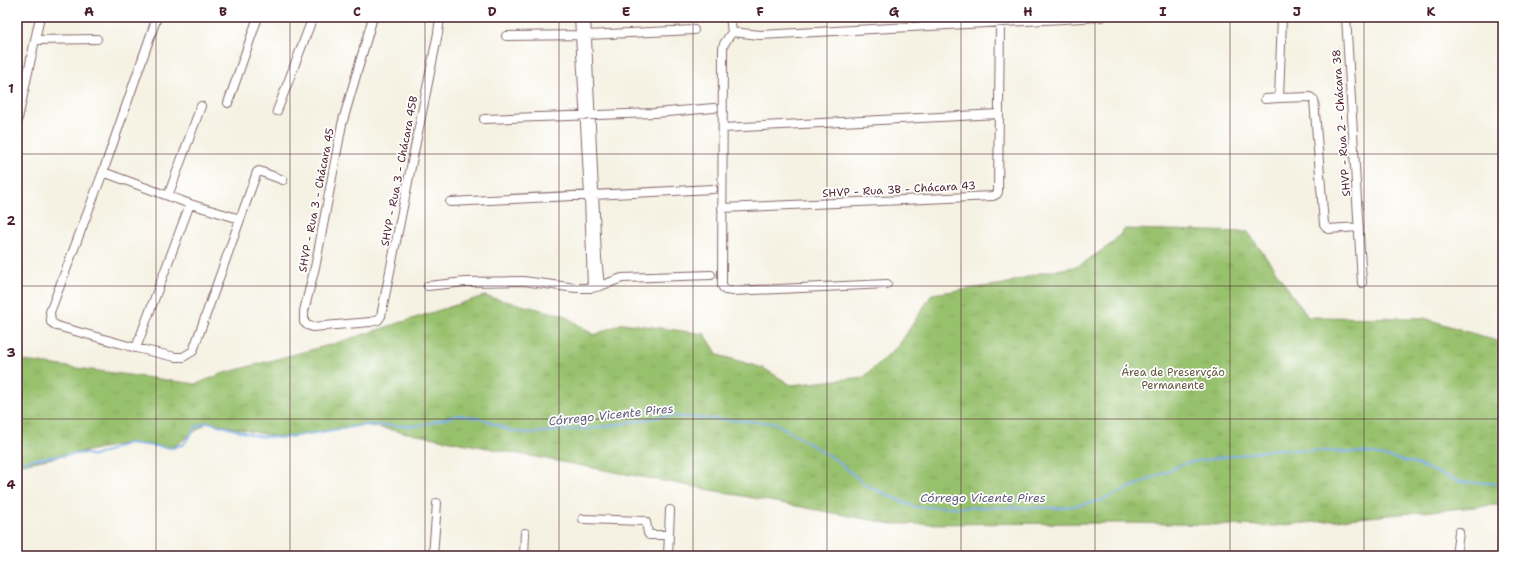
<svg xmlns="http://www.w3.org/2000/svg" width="1520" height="573" font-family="'Shantell Sans',sans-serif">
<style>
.grass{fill:url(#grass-tufts);stroke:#71704c}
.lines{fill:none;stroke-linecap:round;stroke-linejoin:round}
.stream{stroke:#7faee9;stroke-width:2}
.minor-casing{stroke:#86696b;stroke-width:10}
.minor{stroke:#fff;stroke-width:8}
.grid{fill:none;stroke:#4a1f2b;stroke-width:1;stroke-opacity:0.55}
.labels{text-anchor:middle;stroke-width:3.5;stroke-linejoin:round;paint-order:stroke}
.street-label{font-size:11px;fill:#4a1f2b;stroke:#fff}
.park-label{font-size:11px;fill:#655842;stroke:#fff}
.water-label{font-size:12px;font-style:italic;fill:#5f5877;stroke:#fff}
.neatline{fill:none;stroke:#4a1f2b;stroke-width:1.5}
.grid-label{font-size:13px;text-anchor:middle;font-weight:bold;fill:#4a1f2b}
</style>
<defs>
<pattern id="grass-tufts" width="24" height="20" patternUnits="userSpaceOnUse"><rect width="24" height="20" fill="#98c16d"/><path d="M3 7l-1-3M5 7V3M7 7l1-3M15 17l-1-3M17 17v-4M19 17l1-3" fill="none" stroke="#84a55f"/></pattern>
</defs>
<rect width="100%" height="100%" fill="#fff"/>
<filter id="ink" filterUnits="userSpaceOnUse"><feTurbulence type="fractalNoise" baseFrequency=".025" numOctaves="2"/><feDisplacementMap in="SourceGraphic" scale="8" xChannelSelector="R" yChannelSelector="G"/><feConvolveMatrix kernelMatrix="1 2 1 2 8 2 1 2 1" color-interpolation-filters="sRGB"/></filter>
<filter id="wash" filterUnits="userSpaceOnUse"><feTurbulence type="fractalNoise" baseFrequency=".012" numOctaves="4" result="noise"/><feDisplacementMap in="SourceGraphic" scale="16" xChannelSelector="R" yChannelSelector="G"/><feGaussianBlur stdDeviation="0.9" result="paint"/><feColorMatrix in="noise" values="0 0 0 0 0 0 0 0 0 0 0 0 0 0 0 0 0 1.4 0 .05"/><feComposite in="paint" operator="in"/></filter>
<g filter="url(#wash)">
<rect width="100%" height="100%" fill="#f5f2e3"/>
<path class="grass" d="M1125 229 1248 232 1308 317 1424 318 1503 343V506L1495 505 1274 526 1123 523 892 524 365 425 282 438 208 422 172 448 128 443 17 465V360L196 384 221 374 333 344 484 296 563 315 594 335 623 323 705 334 718 355 763 368 791 385 864 377 899 345 932 294 1004 284 1040 273 1079 266 1111 244Z"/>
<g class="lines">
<path class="stream" d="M17 464 34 459 84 453 94 456 128 443 172 448 184 444 196 427 208 422 257 436 282 438 365 425 418 426 459 415 483 419 511 431 530 433 596 428 666 416 776 423 836 460 867 486 915 507 1061 508 1100 501 1186 463 1277 449 1371 453 1416 464 1461 482 1503 484"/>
</g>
</g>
<g filter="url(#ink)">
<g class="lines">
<defs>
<path id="minor" d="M157 17 103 172 50 312 51 322 57 326 136 348 175 357H183L193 351 257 172 259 171 283 180
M373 17 342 124 316 263 304 311V322L307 325 313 327 370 322 378 320 381 316 438 33 440 17
M579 17 589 195 592 288
M586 17 597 258 600 286
M730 17 732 32 760 35 1101 17
M1282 17 1279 98 1310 97 1314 100 1324 224 1328 229 1359 227
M1346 17 1362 283
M732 32 724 44 723 48 722 286 725 290 733 291 887 284
M506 36 587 35 694 30
M35 40 97 39
M1265 99 1279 98
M228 103 258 17
M277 111 313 17
M484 119 655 113 714 108
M17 123 40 17
M723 128 999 114
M103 172 190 204 240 219
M168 196 201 106
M450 202 713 189
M722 208 993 196 997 194 998 192 1000 22
M428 286 465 282 523 281 576 288H592L600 286 622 278 711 275
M136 348 190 204
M583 519 644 521 646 522 648 533 649 535H669
M1502 549H1503
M433 556 437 503
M524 556 525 533
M668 556 670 510
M1456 556 1459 532"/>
</defs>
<use href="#minor" class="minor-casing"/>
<use href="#minor" class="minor"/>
</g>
</g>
<path class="grid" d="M156 17V556M290 17V556M425 17V556M559 17V556M693 17V556M827 17V556M961 17V556M1095 17V556M1230 17V556M1364 17V556M17 154H1503M17 286H1503M17 419H1503"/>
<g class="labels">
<g class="street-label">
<text transform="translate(1341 123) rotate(-94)" y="4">SHVP - Rua 2 - Chácara 38</text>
<text transform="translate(399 171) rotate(-79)" y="4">SHVP - Rua 3 - Chácara 45B</text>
<text transform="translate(899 189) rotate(-3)" y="4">SHVP - Rua 3B - Chácara 43</text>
<text transform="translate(316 200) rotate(-79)" y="4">SHVP - Rua 3 - Chácara 45</text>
</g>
<g class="park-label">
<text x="1173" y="376">Área de Preservção<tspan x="1173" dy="13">Permanente</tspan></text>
</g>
<g class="water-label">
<text transform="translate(611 415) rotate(-6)" y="4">Córrego Vicente Pires</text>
<text x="983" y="502">Córrego Vicente Pires</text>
</g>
</g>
<rect width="1520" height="573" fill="none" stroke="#fff" stroke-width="44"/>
<rect x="22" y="22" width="1476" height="529" class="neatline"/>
<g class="grid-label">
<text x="89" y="16">A</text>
<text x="223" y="16">B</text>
<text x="357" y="16">C</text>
<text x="492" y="16">D</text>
<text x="626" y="16">E</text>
<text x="760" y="16">F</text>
<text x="894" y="16">G</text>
<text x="1028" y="16">H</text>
<text x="1163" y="16">I</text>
<text x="1297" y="16">J</text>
<text x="1431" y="16">K</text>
<text x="11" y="93">1</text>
<text x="11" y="225">2</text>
<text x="11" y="357">3</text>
<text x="11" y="489">4</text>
</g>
</svg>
